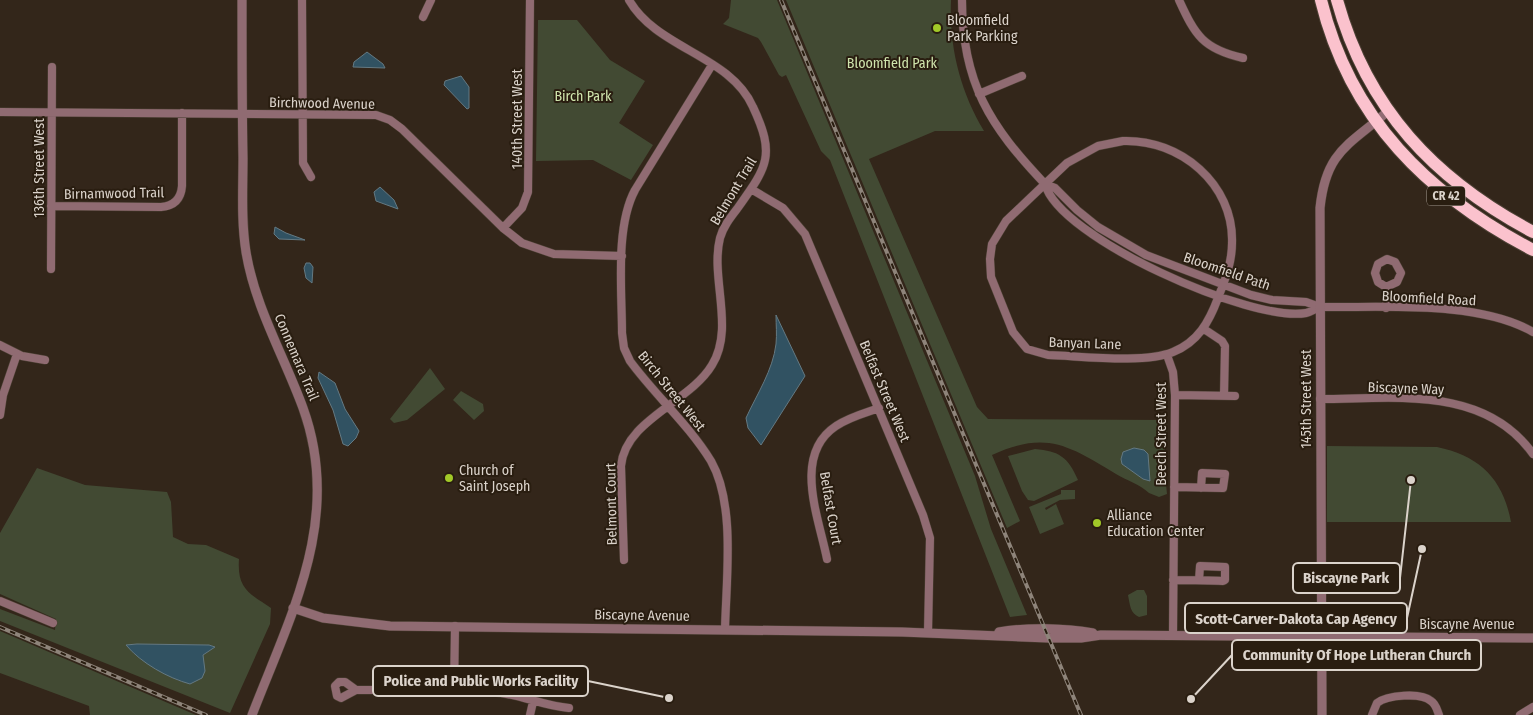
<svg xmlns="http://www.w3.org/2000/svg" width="1533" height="715" font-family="'Fira Sans Condensed',sans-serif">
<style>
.green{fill:#424a33;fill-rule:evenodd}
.water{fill:#315262;stroke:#647982}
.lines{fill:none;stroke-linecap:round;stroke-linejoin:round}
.minor-casing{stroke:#4e4236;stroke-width:9}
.tertiary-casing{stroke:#4e4236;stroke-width:10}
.trunk-casing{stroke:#4e4236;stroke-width:14}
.minor{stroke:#906b72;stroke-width:8}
.tertiary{stroke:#906b72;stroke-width:9}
.trunk{stroke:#fbc2cd;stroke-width:12}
.rail-casing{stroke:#8e847a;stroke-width:4}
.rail{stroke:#291d10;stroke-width:2;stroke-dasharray:5.5;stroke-linecap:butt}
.poi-dot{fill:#a2c928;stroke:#291d10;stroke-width:2}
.labels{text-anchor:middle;stroke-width:4;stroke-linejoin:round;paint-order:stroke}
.shield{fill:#291d10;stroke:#a69c93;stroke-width:1}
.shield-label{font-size:12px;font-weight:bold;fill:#dbd3cb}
.poi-label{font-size:14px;fill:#dbd3cb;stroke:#291d10;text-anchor:start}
.park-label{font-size:14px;fill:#cfe4ac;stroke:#291d10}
.street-label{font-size:14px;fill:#dbd3cb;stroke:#291d10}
.leader{fill:none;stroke:#dbd3cb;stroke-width:2}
.callout-dot{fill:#dbd3cb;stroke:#291d10;stroke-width:2}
.callout{fill:#291d10;stroke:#dbd3cb;stroke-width:2}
.callout-label{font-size:15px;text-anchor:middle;font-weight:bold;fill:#dbd3cb}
</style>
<rect width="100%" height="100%" fill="#33261a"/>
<path class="green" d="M731 0H777L975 476 991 529 1027 615 1010 617 830 160 821 151 786 75 782 77 779 75 761 42 758 38 723 24 729 18Z
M786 0H951C949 47 960 91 984 131H935L869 159 977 407 988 419 1167 420V445L1163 454 1167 494 1159 497 1149 493C1141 485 1126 480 1116 474 1069 446 1047 430 992 455L1020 521 1007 528Z
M538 20H577L610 60 645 81 619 123 653 145 631 180 593 160 536 161Z
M430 368 445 389 407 420 394 423 390 419Z
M461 391 483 404 484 411 474 420 453 400Z
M1327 446 1437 447C1480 456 1503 479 1511 522H1327Z
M1035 449C1059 451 1068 457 1078 480L1034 501 1028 500 1022 491 1008 456Z
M37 468 85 485 167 492 171 502 173 537 188 544 206 545 239 559C237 588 248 593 271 608L270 624 230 713 0 621V609L55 630 56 619 0 594V533ZM132 644 209 645 215 647 203 655V658L179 681 133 653Z
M1061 490H1075V499L1060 500 1045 508 1046 510 1056 504 1064 524 1040 534 1029 507 1061 494Z
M1137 590H1144L1147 596V615L1139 617C1130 613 1130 605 1128 595Z
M0 631 196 715H90L89 706 0 673Z"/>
<path class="water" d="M367 52 383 64 385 68 353 67 354 62Z
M461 76 469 87V108L467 109 444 85 445 81Z
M380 187 394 200 398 209 376 201 374 192Z
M275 227 286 233 305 240 279 239 274 234Z
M306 263H310L313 267 312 283 306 278 304 268Z
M776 315 805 376 761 445 748 428 746 418C757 394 773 370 776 344 777 334 776 325 776 315Z
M319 372 335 383 345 409 359 431 356 438 348 446 343 444 333 410 318 378Z
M1134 448 1144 450 1148 454 1150 481 1143 479 1122 464 1121 459 1123 452Z
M137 644 209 645 215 647 203 655 205 671 202 678 190 684C168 678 141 663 126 645Z"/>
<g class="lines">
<defs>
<path id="minor" d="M302 0 303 163 311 177
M962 0C962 83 990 126 1045 184L1055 188 1077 210 1098 227 1146 255 1251 295 1272 300 1306 302 1320 307C1383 308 1478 300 1533 332
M1179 0C1195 35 1203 49 1243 58
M423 17 431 0
M712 65 635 190C615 227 622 291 622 333L624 348 630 361C655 395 689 425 711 461 736 505 726 580 725 630
M979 94 1022 76
M0 112 376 115 390 120 402 129 503 228 522 243 554 254 622 256
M1123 141C1180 139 1234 184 1232 243 1232 263 1225 280 1218 298 1209 322 1198 342 1173 352 1144 364 1081 356 1048 355L1027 349 1013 332 991 277 990 259 992 244 1006 221 1067 163 1098 146Z
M1045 184C1059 238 1252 323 1306 313 1311 312 1315 309 1320 307
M751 189 783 208 805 234 923 515 930 538 928 632
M51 206 161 207C174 206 181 199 182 186V113
M503 228 522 208 528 192 530 0
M51 269 52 67
M1386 287 1378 282 1375 273 1378 264 1387 259 1395 262 1401 273 1397 282 1386 287V308
M1204 329 1222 341 1225 346 1224 396
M0 345 22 356 45 360
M1167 355 1173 372 1175 395 1173 635
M1175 395 1235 396
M1320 399C1394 399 1484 385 1533 454
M0 415 3 395 17 354
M1174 487 1223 488 1225 474 1202 473 1201 488
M827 559C819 518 792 455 836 426 849 417 865 413 879 408
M624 560 621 466C625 420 690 402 712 365 735 328 710 278 720 238 723 227 730 218 737 209 767 167 776 156 753 107 730 55 657 49 629 0
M1173 580C1190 580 1206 580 1223 581L1225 580V567L1200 566 1199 580
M0 601 53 623
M356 690 345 682H339L335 686 337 696 341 698 356 690C404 690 454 687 501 693 524 696 545 706 569 708
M454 691 455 626
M530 715 533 702
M1372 715 1377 703C1387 695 1421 692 1431 701 1436 704 1437 710 1439 715
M1520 715 1533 707"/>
<path id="tertiary" d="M242 0C242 53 242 106 243 158 243 189 241 221 246 252 255 307 284 356 303 408 343 518 291 614 252 715
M293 608 323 618 390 626 902 632 1048 638H1081L1101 635 1533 638
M999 632C1028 627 1065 628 1093 633
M1322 715 1320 208C1326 150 1350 145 1388 111"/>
<path id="trunk" d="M1321 0C1350 119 1428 195 1533 250
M1337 0C1367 109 1435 180 1533 232"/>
</defs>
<use href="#minor" class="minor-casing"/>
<use href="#tertiary" class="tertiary-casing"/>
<use href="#trunk" class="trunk-casing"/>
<use href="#minor" class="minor"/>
<use href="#tertiary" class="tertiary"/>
<use href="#trunk" class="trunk"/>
<defs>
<path id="rail" d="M781 0 1081 715
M0 627 206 715"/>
</defs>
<use href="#rail" class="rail-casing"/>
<use href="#rail" class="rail"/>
</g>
<g class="poi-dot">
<circle cx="937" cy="28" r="5"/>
<circle cx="449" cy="478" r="5"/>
<circle cx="1097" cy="523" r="5"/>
</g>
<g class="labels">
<rect class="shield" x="1427" y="186.5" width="38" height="19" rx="4"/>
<g class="shield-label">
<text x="1446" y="200">CR 42</text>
</g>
<g class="poi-label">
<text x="947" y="25">Bloomfield<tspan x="947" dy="16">Park Parking</tspan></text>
<text x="459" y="475">Church of<tspan x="459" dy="16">Saint Joseph</tspan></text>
<text x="1107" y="520">Alliance<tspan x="1107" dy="16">Education Center</tspan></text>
</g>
<g class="park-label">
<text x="892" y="68">Bloomfield Park</text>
<text x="583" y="101">Birch Park</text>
</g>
<g class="street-label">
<text transform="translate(322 103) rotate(1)" y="5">Birchwood Avenue</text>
<text transform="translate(517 119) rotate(-90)" y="5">140th Street West</text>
<text transform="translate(39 168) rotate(-90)" y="5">136th Street West</text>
<text transform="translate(733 191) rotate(-59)" y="5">Belmont Trail</text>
<text transform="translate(114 193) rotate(-1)" y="5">Birnamwood Trail</text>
<text transform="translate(1227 271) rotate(19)" y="5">Bloomfield Path</text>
<text transform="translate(1429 298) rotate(3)" y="5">Bloomfield Road</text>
<text transform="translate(1085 343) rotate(2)" y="5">Banyan Lane</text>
<text transform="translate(297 357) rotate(67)" y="5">Connemara Trail</text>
<text transform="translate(1406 388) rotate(2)" y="5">Biscayne Way</text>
<text transform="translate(672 391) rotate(51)" y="5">Birch Street West</text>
<text transform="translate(885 391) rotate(67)" y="5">Belfast Street West</text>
<text transform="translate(1306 399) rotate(-90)" y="5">145th Street West</text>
<text transform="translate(1161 434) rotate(-90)" y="5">Beech Street West</text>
<text transform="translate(611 504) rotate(-91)" y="5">Belmont Court</text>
<text transform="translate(831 508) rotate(80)" y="5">Belfast Court</text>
<text transform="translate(642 615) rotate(1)" y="5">Biscayne Avenue</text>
<text x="1467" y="629">Biscayne Avenue</text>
</g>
</g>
<path class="leader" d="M1411 480L1400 578M1422 549L1407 618M1191 699L1232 655M669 698L588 681"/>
<g class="callout-dot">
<circle cx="1411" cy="480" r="5"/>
<circle cx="1422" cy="549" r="5"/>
<circle cx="1191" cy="699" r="5"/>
<circle cx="669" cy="698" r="5"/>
</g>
<g class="callout">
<rect x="1293" y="563" width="107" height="30" rx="5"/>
<rect x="1185" y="603" width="222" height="30" rx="5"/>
<rect x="1232" y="640" width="249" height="30" rx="5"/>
<rect x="373" y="666" width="215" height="30" rx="5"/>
</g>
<g class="callout-label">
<text x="1346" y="583">Biscayne Park</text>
<text x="1296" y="624">Scott-Carver-Dakota Cap Agency</text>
<text x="1357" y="660">Community Of Hope Lutheran Church</text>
<text x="481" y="686">Police and Public Works Facility</text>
</g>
</svg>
